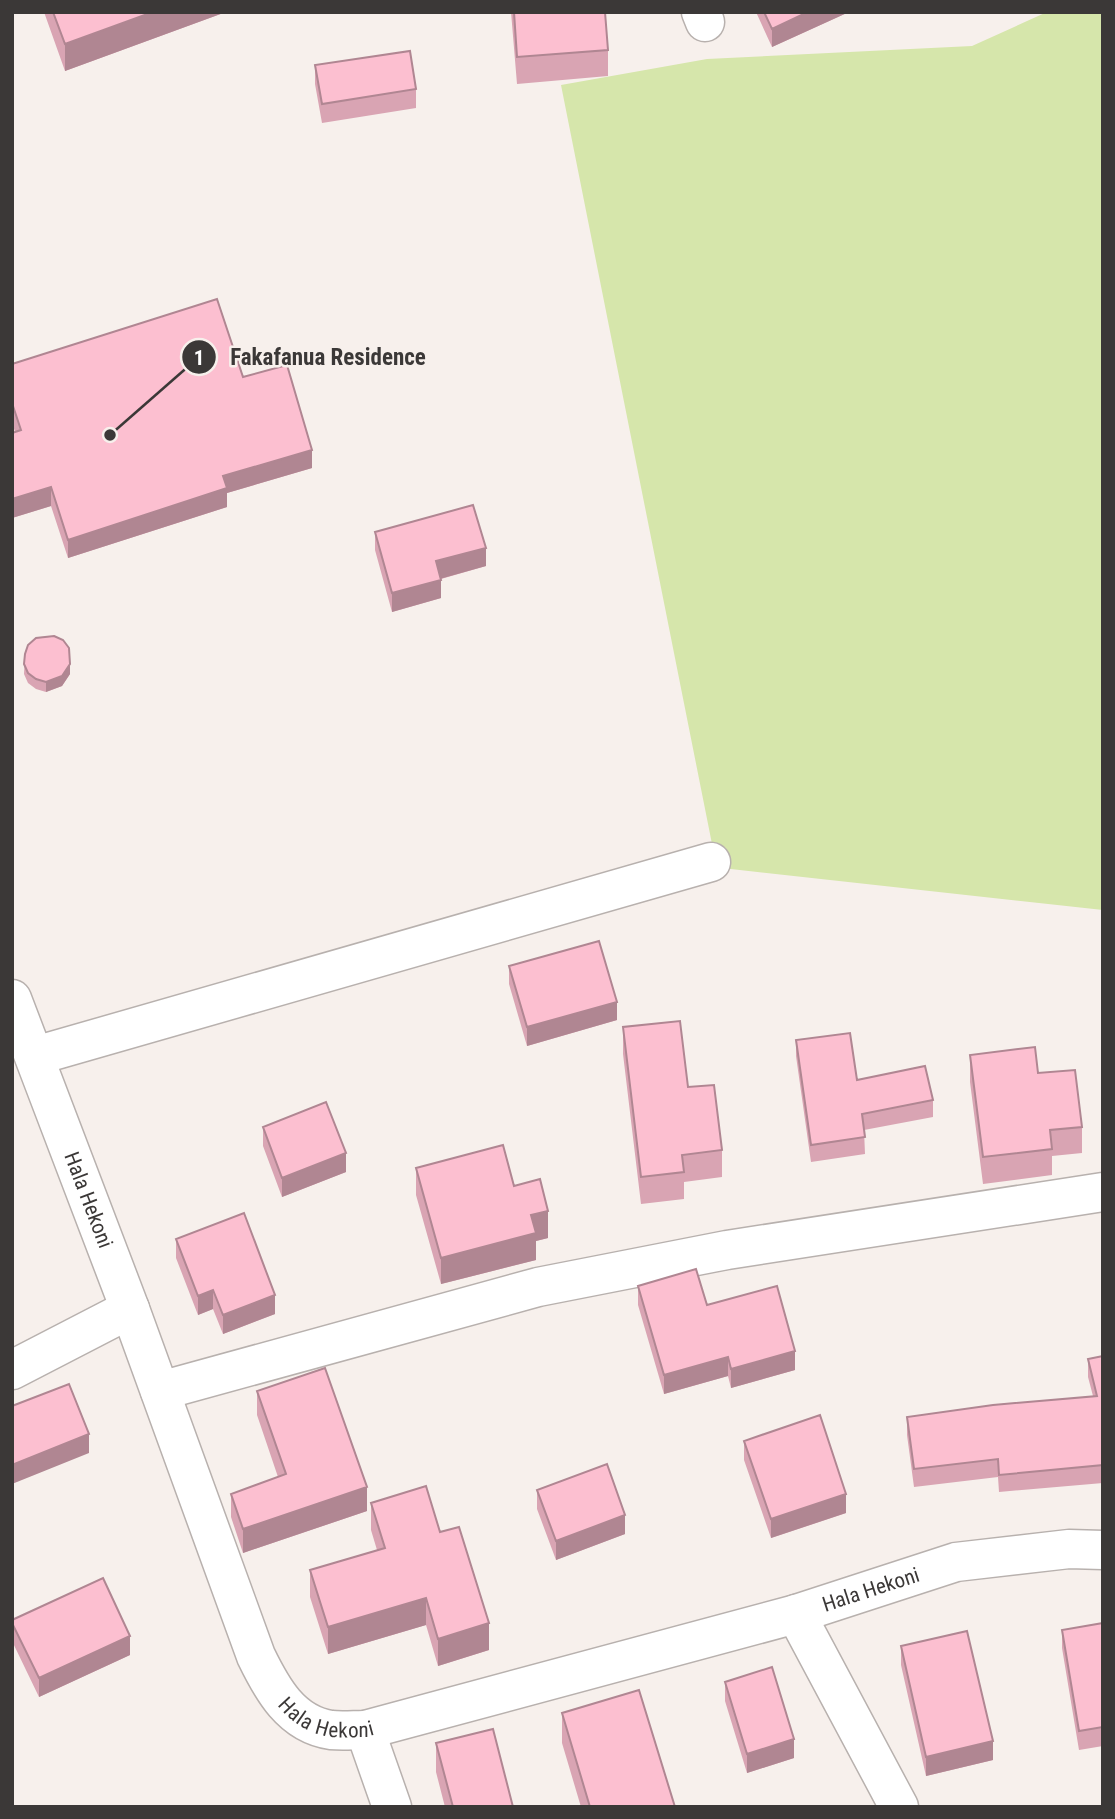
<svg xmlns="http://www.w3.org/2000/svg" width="1115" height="1819" font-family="'Roboto Condensed',sans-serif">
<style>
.green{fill:#d6e6ab}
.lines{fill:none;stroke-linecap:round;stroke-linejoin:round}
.street-casing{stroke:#b8b1ae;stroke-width:41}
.secondary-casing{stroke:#b8b1ae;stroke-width:41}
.street{stroke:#fff;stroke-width:38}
.secondary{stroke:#fff;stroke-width:38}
.wall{fill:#d9a4b3}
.shaded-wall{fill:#b08692}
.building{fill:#fcbfd0;stroke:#b08692;stroke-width:2}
.labels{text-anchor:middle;stroke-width:5;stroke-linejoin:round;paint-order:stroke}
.street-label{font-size:21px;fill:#3b3837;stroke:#f7f0ec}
.leader{fill:none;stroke:#3b3837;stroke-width:2.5}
.callout-dot{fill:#3b3837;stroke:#f7f0ec;stroke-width:2.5}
.mark-label{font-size:21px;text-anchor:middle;font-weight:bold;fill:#fff}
.callout-label{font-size:23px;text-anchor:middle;font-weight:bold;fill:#3b3837;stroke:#f7f0ec;stroke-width:5;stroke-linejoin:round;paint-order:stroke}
</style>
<rect width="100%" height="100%" fill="#f7f0ec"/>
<path class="green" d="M1047 12H1103V910L722 868 713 849 561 85 707 59 972 46Z"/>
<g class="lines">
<defs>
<path id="street" d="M701 12 705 22
M35 1056 711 862
M12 1370 130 1309
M160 1391 538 1287 727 1250 1103 1192
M796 1614 899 1807
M365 1730 392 1807"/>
<g id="secondary">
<path id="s1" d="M12 999 130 1309 256 1656C272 1689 291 1724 331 1730 342 1731 354 1730 365 1730L796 1614 956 1562 1069 1549 1103 1550"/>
</g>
</defs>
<use href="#street" class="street-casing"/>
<use href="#secondary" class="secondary-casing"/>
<use href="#street" class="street"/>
<use href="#secondary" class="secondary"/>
</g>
<path class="wall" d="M44 12H226L65 71Z
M511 12H605L608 50V76L517 84Z
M756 12H849L772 47Z
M315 65 416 89V108L322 123 315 84Z
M12 364 243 377 312 468 227 493V507L68 558 51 506 12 518V433L15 432 12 422Z
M375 532 486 566 441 579V598L392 612 375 550Z
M25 654 70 674 62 686 46 692 36 689 28 683 24 674Z
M509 966 617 1020 527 1046 509 984Z
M623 1027 688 1087 722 1150V1177L684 1182V1199L641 1204 623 1054Z
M796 1040 857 1080 933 1100V1117L864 1130 865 1154 811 1162 796 1056Z
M970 1055 1038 1073 1082 1127V1153L1052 1156V1175L983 1184 970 1082Z
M263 1127 346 1172 282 1197 263 1146Z
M416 1168 514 1186 548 1238 536 1241V1260L441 1284 416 1195Z
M176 1239 275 1314 223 1334 213 1309 198 1315 176 1258Z
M638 1286 707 1305 795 1370 731 1388 728 1376 664 1394 638 1305Z
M1103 1356V1483L999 1492 998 1477 914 1487 907 1435V1417L1093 1396 1088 1377V1359Z
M257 1391 367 1511 243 1553 231 1517V1494L278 1477 257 1415Z
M744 1441 846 1513 771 1538 744 1460Z
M537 1490 625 1534 556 1560 537 1509Z
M371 1503 440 1532 489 1650 438 1666 426 1625 328 1654 310 1597V1570L377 1550 371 1530Z
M12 1620 130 1655 39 1697 12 1641Z
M1103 1623V1746L1079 1750 1062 1648V1630Z
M901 1646 993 1760 926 1776 901 1665Z
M725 1682 794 1758 747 1773 725 1701Z
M562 1713 675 1807H581L562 1743Z
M436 1743 513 1807H445L436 1772Z"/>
<path class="shaded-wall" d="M153 12H226L65 71V44Z
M808 12H849L772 47V29Z
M312 450V468L227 493V507L68 558V540L223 476Z
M51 487V506L12 518V499Z
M486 548V566L436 580V561Z
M441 580V598L392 612V593Z
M70 664V674L62 686 46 692V682Z
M617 1002V1020L527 1046V1027Z
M346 1153V1172L282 1197V1178Z
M548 1211V1238L536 1241V1260L441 1284V1258L531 1215Z
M213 1290V1309L198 1315V1296Z
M275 1295V1314L223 1334V1315Z
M795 1351V1370L731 1388V1369Z
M728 1357V1376L664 1394V1375Z
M89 1434V1453L12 1484V1465Z
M367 1487V1511L243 1553V1529Z
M846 1494V1513L771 1538V1519Z
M625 1515V1534L556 1560V1541Z
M426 1598V1625L328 1654V1627Z
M489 1623V1650L438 1666V1639Z
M130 1636V1655L39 1697V1678Z
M794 1739V1758L747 1773V1754Z
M993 1741V1760L926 1776V1757Z"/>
<path class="building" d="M53 12H153L65 44Z
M514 12H605L608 50 517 57Z
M764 12H808L772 29Z
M410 51 416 89 322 104 315 65Z
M217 299 243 377 287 365 312 450 223 476 227 488 68 540 51 487 12 499V433L21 430 12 403V364Z
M473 505 486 548 436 561 441 580 392 593 375 532Z
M54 636 63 640 69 648 70 664 62 676 46 682 36 679 28 673 24 664 25 654 28 645 36 638Z
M599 941 617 1002 527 1027 509 966Z
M680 1021 688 1087 714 1085 722 1150 682 1155 684 1172 641 1177 623 1027Z
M850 1033 857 1080 925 1066 933 1100 862 1114 865 1137 811 1145 796 1040Z
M1035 1047 1038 1073 1075 1070 1082 1127 1050 1130 1052 1149 983 1157 970 1055Z
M326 1102 346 1153 282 1178 263 1127Z
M503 1145 514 1186 540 1179 548 1211 531 1215 536 1233 441 1258 416 1168Z
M244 1213 275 1295 223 1315 213 1290 198 1296 176 1239Z
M696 1269 707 1305 777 1286 795 1351 731 1369 728 1357 664 1375 638 1286Z
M1103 1356V1465L999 1475 998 1459 914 1469 907 1417 993 1405 1097 1396 1088 1359Z
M325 1368 367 1487 243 1529 231 1494 286 1474 257 1391Z
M69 1384 89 1434 12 1465V1406Z
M820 1415 846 1494 771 1519 744 1441Z
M607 1464 625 1515 556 1541 537 1490Z
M426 1486 440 1532 459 1527 489 1623 438 1639 426 1598 328 1627 310 1570 385 1548 371 1503Z
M103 1578 130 1636 39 1678 12 1623V1620Z
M1103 1623V1727L1079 1731 1062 1630Z
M967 1631 993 1741 926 1757 901 1646Z
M772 1667 794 1739 747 1754 725 1682Z
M639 1690 675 1807H590L562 1713Z
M493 1729 513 1807H453L436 1743Z"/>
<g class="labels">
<g class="street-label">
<text dy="7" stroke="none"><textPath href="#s1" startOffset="215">Hala Hekoni</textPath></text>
<text dy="7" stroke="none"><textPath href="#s1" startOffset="1370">Hala Hekoni</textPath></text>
<text dy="7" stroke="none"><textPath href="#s1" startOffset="803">Hala Hekoni</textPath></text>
</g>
</g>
<path class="leader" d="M110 435L199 357"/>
<g class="callout-dot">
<circle cx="110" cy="435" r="7"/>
<circle cx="199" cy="357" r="18"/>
</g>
<g class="mark-label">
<text x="199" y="365">1</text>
</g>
<g class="callout-label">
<text x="328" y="365">Fakafanua Residence</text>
</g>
<rect width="1115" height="1819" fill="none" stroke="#3b3837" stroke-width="28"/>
</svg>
